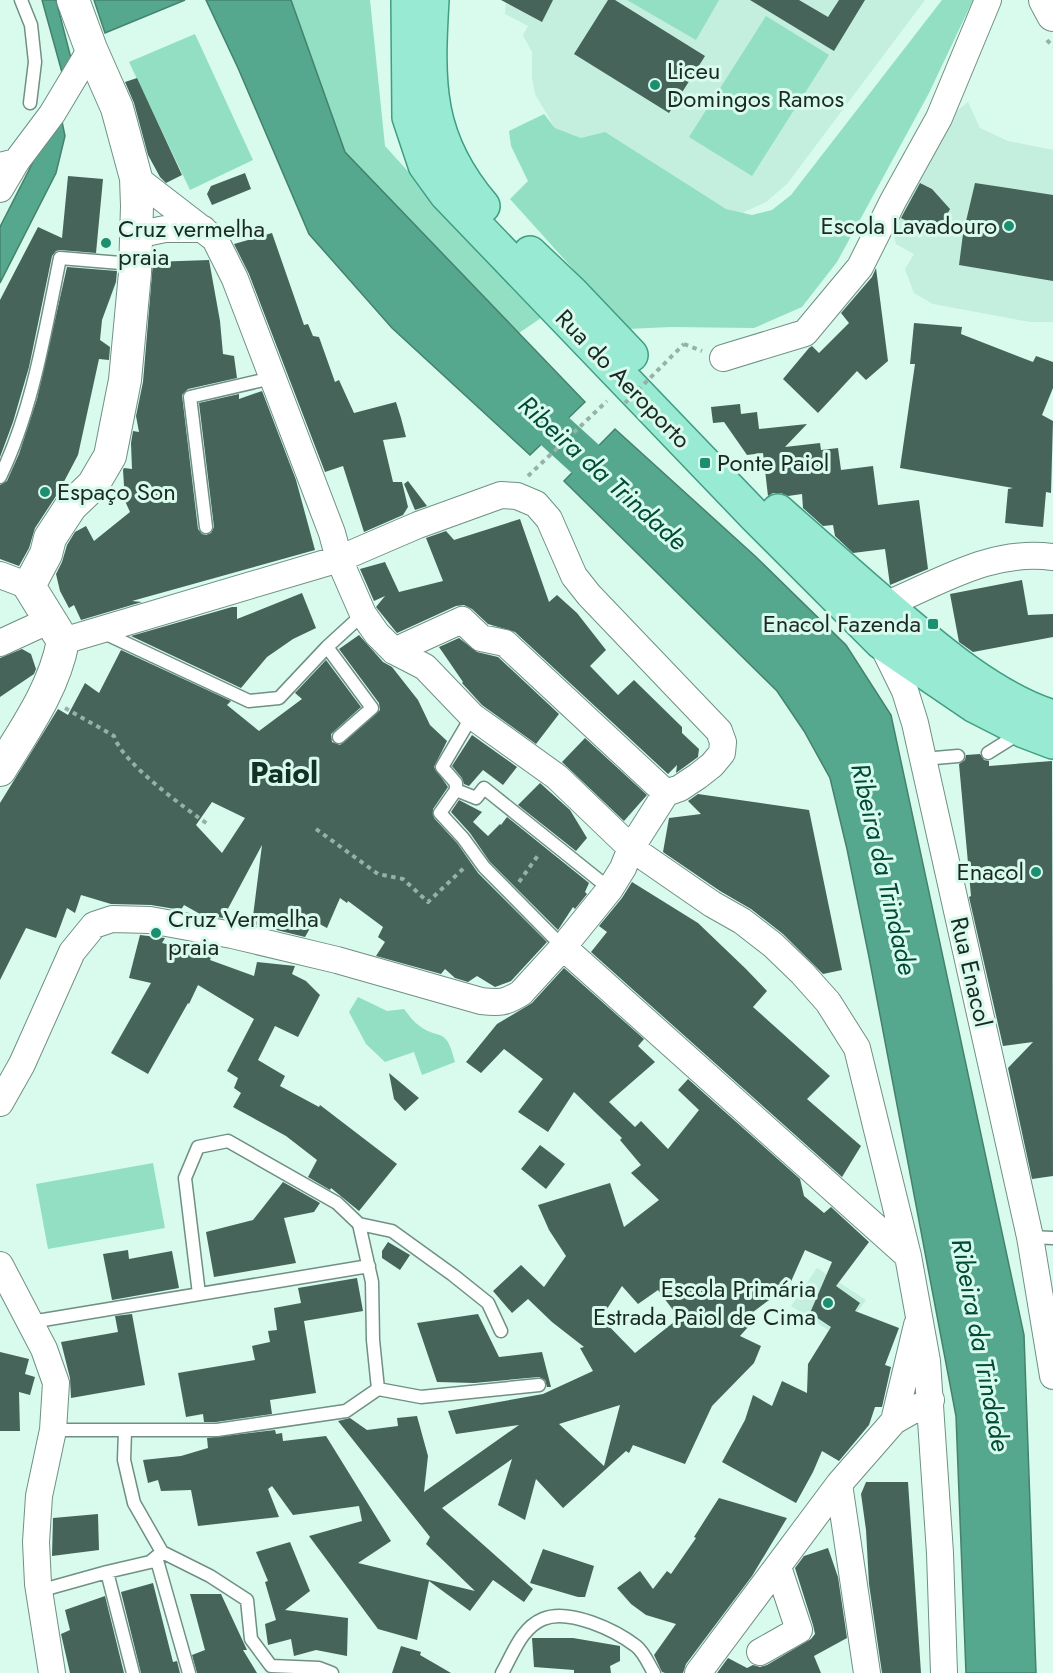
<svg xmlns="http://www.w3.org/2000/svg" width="1053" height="1673" font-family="Jost,sans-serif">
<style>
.built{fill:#c4eede}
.green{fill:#92dfc4}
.water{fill:#55a88d;stroke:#44826d;stroke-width:1.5}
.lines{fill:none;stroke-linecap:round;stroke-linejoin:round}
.river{stroke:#55a88d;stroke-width:39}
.building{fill:#466459;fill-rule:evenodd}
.service-casing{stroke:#709084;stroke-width:15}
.minor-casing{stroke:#709084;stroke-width:28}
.tertiary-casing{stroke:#709084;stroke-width:34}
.primary-casing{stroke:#409d81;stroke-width:36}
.path{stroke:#96b1a6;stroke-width:4;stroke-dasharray:4.5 4.5;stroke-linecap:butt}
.service{stroke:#fff;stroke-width:12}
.minor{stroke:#fff;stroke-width:26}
.tertiary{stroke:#fff;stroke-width:32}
.primary{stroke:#98ead2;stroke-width:33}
.path-bridge{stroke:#96b1a6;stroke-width:4;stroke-dasharray:4.5 4.5;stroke-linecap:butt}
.poi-dot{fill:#1c8f70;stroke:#d8fbed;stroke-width:2}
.labels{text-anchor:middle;stroke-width:6;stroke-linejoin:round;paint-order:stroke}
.poi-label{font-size:24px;fill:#1b2823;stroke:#d8fbed;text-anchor:start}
.street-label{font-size:24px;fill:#1b2823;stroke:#d8fbed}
.water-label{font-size:26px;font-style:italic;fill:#004a37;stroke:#d8fbed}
.district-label{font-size:30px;font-weight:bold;fill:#123026;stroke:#d8fbed}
</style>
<rect width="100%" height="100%" fill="#d8fbed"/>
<path class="built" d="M506 0H925L787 184 766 202 742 213 726 209 581 138 555 128 535 94 532 77V52L523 35 528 26 505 14Z
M968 102 980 128 1008 141 1053 150V322H1030L933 304 914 293 905 269 914 254 896 244 889 220 954 113Z
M817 1268 866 1300 839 1337 791 1306Z"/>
<path class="green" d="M291 0H370L385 146 541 318 519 333 345 152Z
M627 0H719L696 40Z
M942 0H973L929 93 837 262 802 307 754 328 670 327 627 329 510 199 528 181 511 146 509 131 544 114 555 128 581 138 605 132 726 209 752 215 772 210 791 195Z
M766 16 829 55 752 176 689 137Z
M195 34 253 160 190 190 129 62Z
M358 997 387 1011 404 1009C408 1014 412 1020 417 1024 439 1042 446 1024 455 1062L422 1075 414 1052 385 1062 366 1044 349 1012Z
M153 1163 165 1228 48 1249 36 1184Z"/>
<path class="water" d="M42 0H56L74 70 60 112 65 136 56 173 0 283V227L32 164 63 76Z
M94 0H185L105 33Z
M206 0H291L345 152 585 402 530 455 392 328 309 234 238 68Z
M615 429 755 556 846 645 891 715 1024 1335 1036 1673H966L956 1416 869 957 847 849 830 778 804 731 777 691 564 481Z"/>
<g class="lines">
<path class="river" d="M515 395 625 495"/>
</g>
<path class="building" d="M501 0H553L542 22Z
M608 0H615L705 56 669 113 574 54Z
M750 0H799L828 17 839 0H865L834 51Z
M137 78 182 175 166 183 160 177 148 155 134 103 125 82Z
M245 173 251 189 212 205 207 194 211 186Z
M68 176 103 179 96 253 60 250 56 251 52 256 29 367 13 422 0 457V300L38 227 62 238Z
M920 183 932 189 950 209 936 236 901 218Z
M975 183 1053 195V281L959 265 963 234Z
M272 233 304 325 308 324 313 336 319 337 335 382 339 380 354 413 396 402 401 418 406 437 383 440 393 482H402L408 507 403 515 364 532 343 466 325 472 249 274 234 244Z
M209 260 220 321 223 354 234 356 237 378 188 389 182 395 198 529 202 534 206 535 211 533 214 527 199 403 239 394V399L262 391 296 480 315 550 132 601 142 602 81 620 74 605 69 608 60 591 56 574 62 562 67 545 75 532 86 526 94 541 130 512 125 501 123 470 124 468 132 469 131 443 133 431 139 432 136 416 143 382 153 262Z
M67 267 117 271 116 282 102 320 100 340 110 347 109 360 99 359 78 455 58 493 35 528 29 548 19 566 0 559V485L7 481 19 454 37 399Z
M876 268 888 361 866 380 857 371 818 413 783 379 809 348 812 346 819 353 849 323 841 313 872 277Z
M914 323 962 327 961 334 1033 362 1036 356 1053 362V388L1042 415 1053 421 1051 493 1046 492 1043 527 1005 523 1008 489 1013 488 900 468 915 364H910Z
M740 404 741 414 757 412 759 429 807 424 785 447 820 443 821 450 838 448 841 470 873 466 878 505 919 500 928 569 890 585 885 549 853 553 835 536 833 525 823 526 803 508 802 494 788 496 781 493H773L768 496 763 453 747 455 724 422 713 423 711 407Z
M408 481 427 506 415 510 404 484Z
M520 519 549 602 557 595 577 613 606 650 590 666 618 695 634 680 682 727V733L699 749 698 757 676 773 677 765 668 774 515 632 488 624 472 609 464 605 456 606 397 633 376 607 385 596 374 601 360 569 385 562 399 592 443 581 426 538 446 531 454 540Z
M1022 580 1028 615 1053 614V637L973 652 959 642 950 594Z
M302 593 316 628 293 639 267 657 241 688 131 636 232 607H237V619Z
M359 635 383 662 392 667 418 700 430 725 447 741 434 767 448 787 433 809 434 818 457 843 478 873 547 942 511 981 495 987 477 976 468 982 455 978 445 969 441 974 376 956 385 942 378 937 383 927 348 901 347 903 340 898 327 928 314 921 305 937 252 924 262 845 223 918 200 914 184 905 181 910 151 905 111 904 81 895 75 913 67 908 56 938 26 928 0 980V803L58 709 68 715 85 683 99 693 121 650 231 701 227 705 259 731 302 699 295 693 326 660 361 707 331 734 332 742 340 745 380 710 379 703 339 649ZM212 802 245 818 222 853 196 825Z
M459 638 477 652 498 657 559 714 536 744 482 705 462 683 463 682 439 647Z
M22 649 31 654 36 669 34 674 0 697V658Z
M472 735 517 767 503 785 483 770 469 786 464 784 462 778 452 766Z
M585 738 647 795 624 821 562 762Z
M980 754 984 760 989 761V766L1052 761 1053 1176 1032 1179 1008 1068 1033 1042 1003 1046 969 897 971 896 959 764 965 760 966 755Z
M540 783 570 810 587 838 576 851 518 805Z
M698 794 809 810 842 970 823 974 783 934 751 909 720 891 663 852 669 818 701 814 688 801Z
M459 800 482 812 473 822 488 836 500 824 501 825 507 817 589 883 585 892 587 894 575 909 573 907 558 930 490 862 470 833 451 812Z
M632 882 698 923 746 969 767 991 753 1007 830 1076 807 1099 861 1146 842 1177 591 952 607 932 599 926 622 898Z
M140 935 165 938 162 943 212 955 210 960 254 976 257 962 295 966 292 974 306 981 320 995 298 1037 275 1026 258 1060 285 1076 280 1086 319 1107 320 1105 397 1164 359 1211 331 1188 330 1190 308 1177 317 1160 286 1136 233 1107 241 1093 234 1088 238 1078 227 1071 254 1019 198 985 189 1004 188 1003 148 1074 111 1053 151 983 129 978Z
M564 968 644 1039 638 1046 655 1062 609 1102 635 1127 641 1121 668 1149 699 1110 678 1090 688 1079 800 1179 804 1196 824 1213 831 1207 869 1242 836 1286 860 1303 855 1311 899 1328 885 1365 891 1367 882 1407H875L869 1425 839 1461 822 1451 813 1472 796 1503 722 1462 745 1420 753 1395 772 1406 782 1381 807 1393 808 1364 831 1327 810 1313 832 1262 805 1250 785 1295 780 1292 753 1312 757 1317 740 1336 761 1346 754 1363 712 1406 685 1464 633 1445 629 1453 626 1451 563 1508 536 1479 525 1520 498 1505 512 1459 442 1508 533 1589 524 1602 493 1580 470 1611 429 1581 417 1640 378 1629 309 1536 362 1521 359 1506 293 1515 272 1486 268 1489 279 1517 198 1526 191 1490 161 1491 158 1480 148 1483 143 1460 181 1456 208 1448 207 1438 275 1430 276 1434 282 1433 283 1441 326 1436 391 1541 358 1563 475 1591 426 1544 430 1537 338 1421 350 1418 367 1430 398 1426 397 1418 417 1416 428 1456 424 1492 519 1425 456 1434 448 1411 543 1394 593 1371 580 1348 584 1347 552 1322 528 1299 512 1313 493 1291 521 1265 544 1287 566 1256 549 1230 538 1205 610 1183 624 1227 659 1200 631 1173 641 1165 620 1140 622 1138 574 1092 548 1132 518 1112 543 1079 504 1049 481 1073 466 1062 497 1024 532 1003ZM622 1286 638 1304 658 1290 679 1318 635 1353 601 1318ZM620 1405 604 1466 559 1424Z
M389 1073 419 1098 405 1111 394 1099Z
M540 1145 565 1164 546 1189 521 1169Z
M283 1182 320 1203 314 1212 284 1218 296 1263 214 1277 206 1232 253 1220Z
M388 1242 410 1255 400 1270 382 1258V1251Z
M128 1250 129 1259 172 1251 179 1288 112 1300 103 1254Z
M357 1278 363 1311 304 1321 316 1393 270 1400 272 1414 216 1422H204L203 1414 186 1417 178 1373 255 1360 252 1346 270 1342 268 1331 277 1330 274 1308 301 1303 298 1288Z
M132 1314 145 1385 71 1398 70 1378 61 1342 118 1332 115 1316Z
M478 1314 499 1357 542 1352 551 1387H547L545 1380 539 1377 474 1383 437 1382 417 1323Z
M0 1352 29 1359 25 1374 35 1377 30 1395 19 1392 20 1431H0Z
M866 1482H908L921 1673H882L869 1584 866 1530 861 1494Z
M719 1498 787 1518 752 1576 686 1664 683 1673H665L662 1672 654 1655 676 1624 646 1615 631 1604 617 1588 640 1571 653 1589 667 1571 671 1574 696 1538 694 1537Z
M98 1514 99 1550 52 1556 53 1518Z
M290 1542 310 1591 285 1610 348 1618 347 1656 316 1650 294 1656 291 1639 268 1645 265 1624 276 1620 265 1582 268 1581 256 1552Z
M828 1548 838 1577 847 1638 814 1656 821 1673H717L728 1658 747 1668 753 1665 760 1667 767 1665 811 1639 815 1634 813 1625 795 1568 804 1556Z
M543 1549 594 1566 585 1597H578L530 1583Z
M153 1583 173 1662 177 1661 180 1673H141L121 1592Z
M190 1594H221L247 1650H243L257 1673H197L192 1655 205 1650Z
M105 1596 124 1673H70L61 1634 70 1630 65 1610Z
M532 1638H573L620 1646V1661L610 1666 611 1673H574V1670L534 1667Z
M401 1646 421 1652 420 1655 451 1673H392Z"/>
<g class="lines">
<defs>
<path id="service" d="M21 0 31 25 35 62 30 103
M0 477C33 409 45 331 60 258L133 264
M206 527 190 397 272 378
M102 632 249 701 279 698 327 647
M339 737 372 708 327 647 363 614
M988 753 1020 733
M923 759 958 756
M456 790V783L442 767 472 716
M563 947 484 867 463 838 440 813 456 790 476 798 484 788 610 889
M359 1224 392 1231 453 1275 488 1303 501 1331
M1030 1237 1053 1238
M31 1322 369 1266
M378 1389 421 1397 539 1385
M53 1430H217L346 1411 378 1389 373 1340 372 1282 359 1224 337 1203 228 1141 198 1147 185 1178 199 1294
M125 1431 124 1460 134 1503 162 1552
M156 1557 189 1673
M107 1572 150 1562 162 1552 210 1576 247 1600 251 1639 271 1666 319 1668 332 1673
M39 1591 107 1572 133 1673
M502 1673C513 1654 521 1628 543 1619 569 1608 615 1630 636 1646 644 1652 649 1665 654 1673"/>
<path id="minor" d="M0 166 16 162 52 114 91 49
M136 178 215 239 235 279 332 533 339 559 363 614 377 634 394 651 425 667 472 716 557 777 631 848 712 904 742 921 773 945 802 973 828 1002 857 1048 908 1256 927 1361 940 1553 944 1673
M0 189 16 162
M136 235 165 229H203
M723 358 805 333 860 267 893 201 939 118 988 0
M0 575 29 586
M885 605C941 582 990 549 1053 557
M881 642 905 691 915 723 1030 1237 1053 1376
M0 643 50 620
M394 651 462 620 481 638 505 643 666 793
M563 947 908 1256
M0 1103 22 1064 72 952 94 925 112 919 150 920 232 935 337 960 481 1001C500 1003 505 1003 521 993L563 947 610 889 623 868 631 848 666 793 680 788 698 776 712 765 722 753 723 742 719 731 589 595 574 576 549 519 536 504 517 496 501 495 418 525 339 559 63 641
M0 1265 44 1349 56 1383 53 1430 39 1496 36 1542 38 1584 52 1673
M894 1421 917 1325
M839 1484 867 1673
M760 1652 799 1630 778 1567
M698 1673 839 1484 894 1421 931 1400"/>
<path id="tertiary" d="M1045 0 1053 15
M0 770C25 729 54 689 63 641L29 586 46 554 50 538 71 506 93 485 110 456 125 380 135 273 137 206 136 178 117 108 91 49 73 0"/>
<path id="primary" d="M408 0 409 117 425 165 446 194 756 517 881 642 975 706 1024 731 1053 742
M432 0C427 84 426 139 483 206
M530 253 571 292 631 355
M778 511C813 542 849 574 885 605 933 646 992 698 1053 717"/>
</defs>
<use href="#service" class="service-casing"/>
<use href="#minor" class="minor-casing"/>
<use href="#tertiary" class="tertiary-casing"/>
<use href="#primary" class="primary-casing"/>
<path class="path" d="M1047 40 1053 47
M684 344 702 351
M528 476 607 401
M65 708 114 736C122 763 185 808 209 825
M316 829 378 874 403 879 428 902 465 867
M519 882 539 854"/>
<use href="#service" class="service"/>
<use href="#minor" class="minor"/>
<use href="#tertiary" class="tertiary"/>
<use href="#primary" class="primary"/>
<path class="path-bridge" d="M625 403 684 344"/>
</g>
<g class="poi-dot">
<circle cx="655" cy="85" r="6"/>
<circle cx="1009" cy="226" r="6"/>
<circle cx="106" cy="243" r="6"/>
<rect x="699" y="457" width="12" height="12" rx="3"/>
<circle cx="45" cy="492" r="6"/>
<rect x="927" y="618" width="12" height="12" rx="3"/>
<circle cx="1036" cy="872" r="6"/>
<circle cx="156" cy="933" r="6"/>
<circle cx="828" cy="1303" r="6"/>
</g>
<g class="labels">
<g class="poi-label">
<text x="667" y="79">Liceu<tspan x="667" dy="28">Domingos Ramos</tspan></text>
<text x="997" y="234" text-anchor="end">Escola Lavadouro</text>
<text x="118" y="237">Cruz vermelha<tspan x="118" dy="28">praia</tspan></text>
<text x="717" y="471">Ponte Paiol</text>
<text x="57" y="500">Espaço Son</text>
<text x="921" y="632" text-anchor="end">Enacol Fazenda</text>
<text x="1024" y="880" text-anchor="end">Enacol</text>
<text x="168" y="927">Cruz Vermelha<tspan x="168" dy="28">praia</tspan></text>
<text x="816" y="1297" text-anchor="end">Escola Primária<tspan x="816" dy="28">Estrada Paiol de Cima</tspan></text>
</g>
<g class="street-label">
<text transform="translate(623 379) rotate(46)" y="8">Rua do Aeroporto</text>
<text transform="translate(971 972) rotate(77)" y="8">Rua Enacol</text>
</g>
<g class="water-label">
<text transform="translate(603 473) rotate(42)" y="9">Ribeira da Trindade</text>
<text transform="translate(884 869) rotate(77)" y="9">Ribeira da Trindade</text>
<text transform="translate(981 1345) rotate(79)" y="9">Ribeira da Trindade</text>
</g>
<g class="district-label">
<text x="284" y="783">Paiol</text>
</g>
</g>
</svg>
